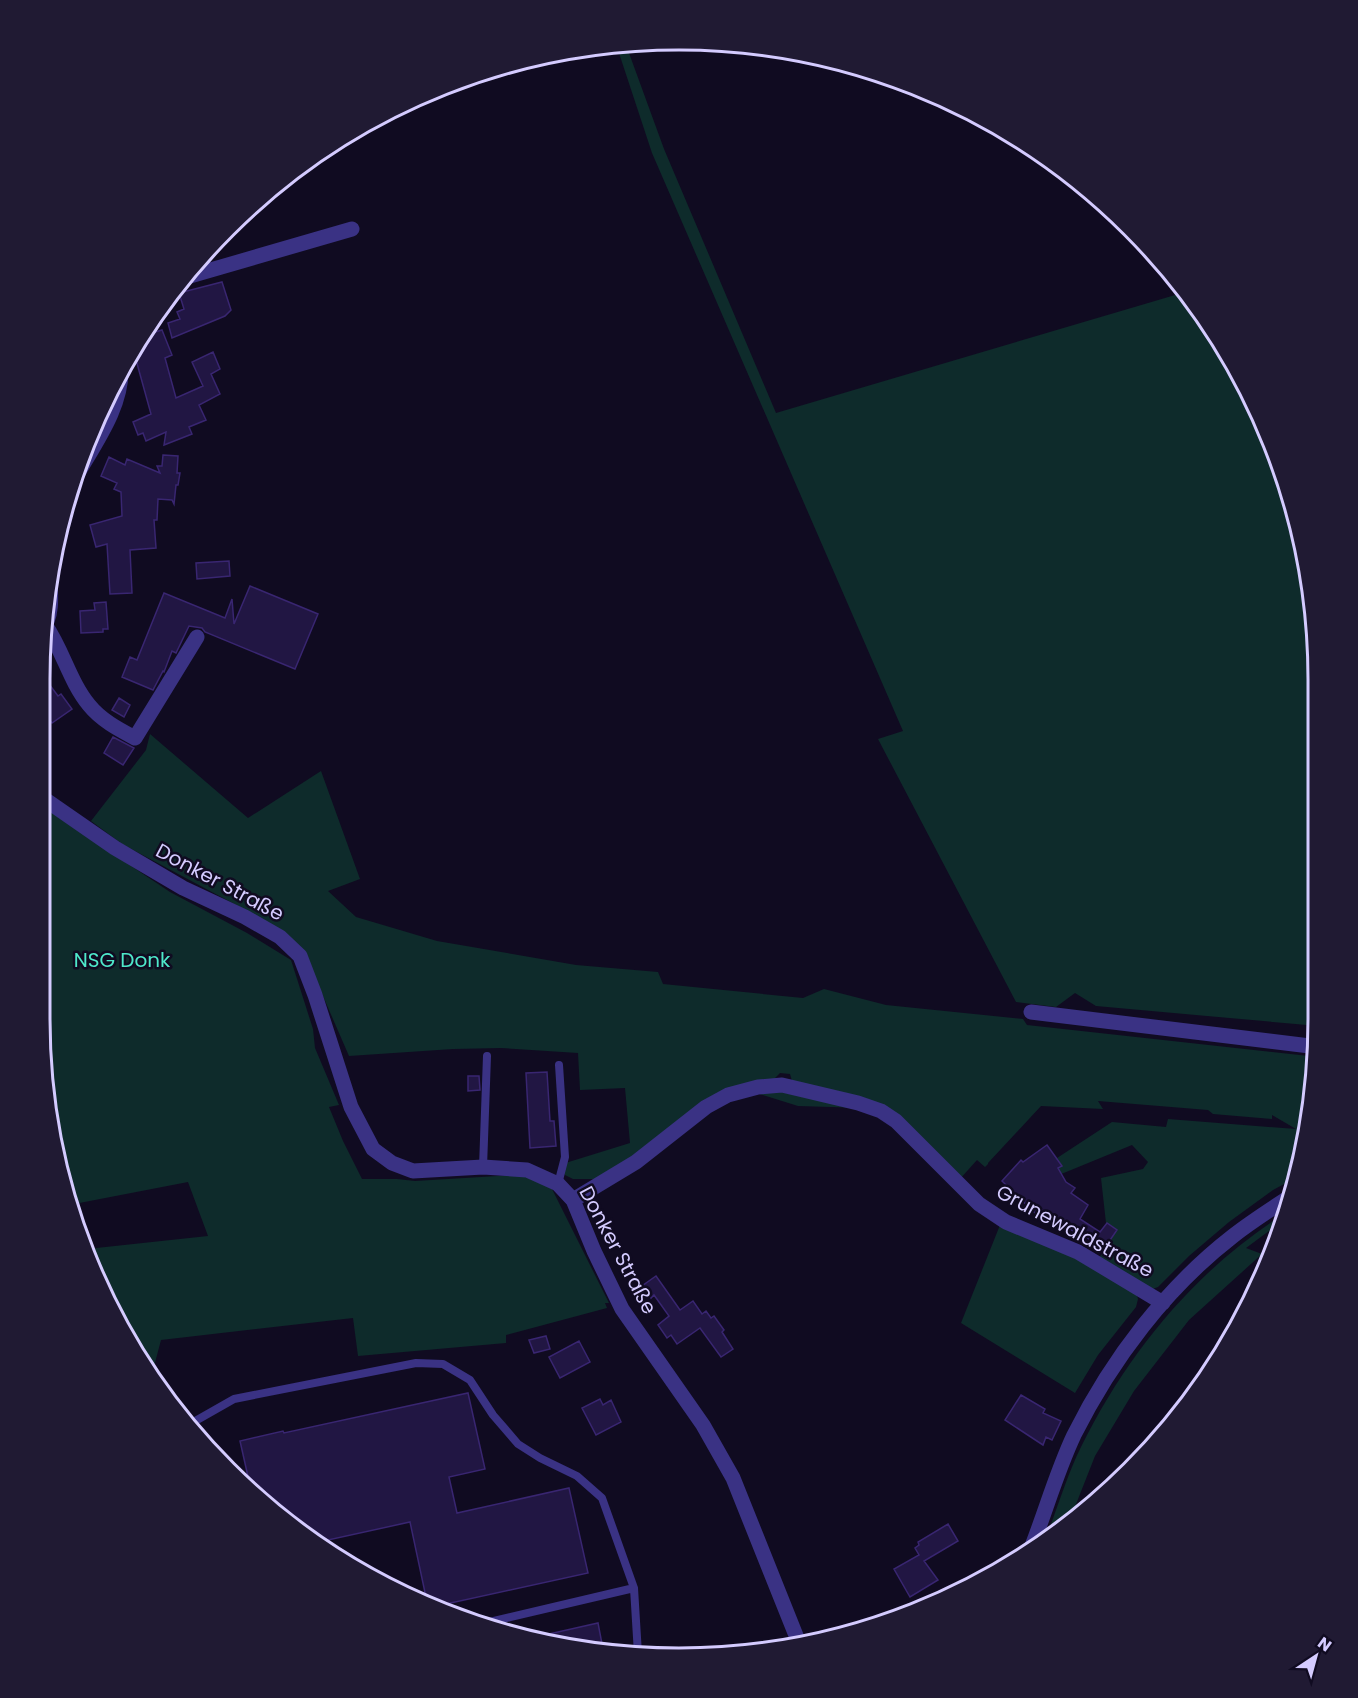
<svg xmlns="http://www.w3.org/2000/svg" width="1358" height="1698" font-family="Poppins,sans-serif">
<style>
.green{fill:#0e2b2b}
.building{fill:#211643;stroke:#392671;stroke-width:1.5}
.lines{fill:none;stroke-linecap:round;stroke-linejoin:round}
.service{stroke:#3a3284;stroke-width:8}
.minor{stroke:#3a3284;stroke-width:15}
.tertiary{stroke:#3a3284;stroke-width:15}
.labels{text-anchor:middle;stroke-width:5;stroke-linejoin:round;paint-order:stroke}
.street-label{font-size:20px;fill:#d4cbff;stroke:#100b21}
.park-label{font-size:20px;fill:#4ee8ca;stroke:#100b21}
.rim{fill:none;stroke:#d4cbff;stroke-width:3}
</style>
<rect width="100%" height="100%" fill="#100b21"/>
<path class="green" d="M625 42 664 149 776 413 1182 293 1163 264 1187 289 1253 396 1297 513 1318 637V1026L1096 1006 1075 993 1056 1007 1016 1002 878 739 903 731 652 153 616 44Z
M150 734 248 818 321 771 360 879 328 891 356 917 437 941 576 965 658 972 663 984 803 998 824 989 886 1005 1023 1019 1027 1025 1318 1057 1299 1176 1273 1190 1229 1222 1189 1256 1158 1287 1150 1290 1099 1258 1117 1230 1106 1223 1101 1178 1143 1169 1148 1162 1132 1145 1054 1177 1049 1176 1062 1166 1057 1158 1112 1122 1166 1127 1168 1119 1296 1129 1272 1115V1119L1213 1114 1208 1110 1098 1101 1103 1109 1041 1106 988 1163V1164L985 1167 977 1160 959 1180 902 1121 792 1081 790 1074 780 1073 774 1079 745 1086 633 1159 595 1179H573L565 1175 559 1165 630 1143 625 1088 580 1090 578 1053 501 1048 453 1049 349 1056 303 950 255 915 122 844 91 821 146 750Z
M40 805 170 892 247 933 291 960 313 1029 315 1048 339 1105 329 1107 343 1141 362 1179H397L415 1181 516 1175 531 1177 552 1189 609 1303H605L607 1308 506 1335V1343L358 1356 353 1318 161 1340 152 1374 125 1339 87 1249 208 1236 188 1182 69 1205 61 1184 39 1019Z
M781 1089 864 1108 798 1106 753 1092Z
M1287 1212 1284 1220 1246 1248 1262 1254 1189 1320 1134 1391 1095 1456 1069 1522 1046 1537C1058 1507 1067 1475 1081 1447 1128 1352 1197 1268 1287 1212Z
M1000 1225 1072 1254 1136 1292 1138 1299 1136 1307 1098 1355 1075 1393 961 1323Z"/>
<path class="building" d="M222 282 231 310 225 316 172 338 168 323 180 319 177 312 184 309 179 293Z
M162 330 172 355 165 358 176 398 203 386 192 362 213 352 220 369 211 374 220 394 199 405 206 420 189 427 192 434 164 445 166 432 146 441 143 433 138 435 133 422 151 414 133 349 145 346 142 336Z
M163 455 178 456 177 473H180L178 485H176L174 504 172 500 158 499 157 520H154L156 548 130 550 132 593 110 594 107 544 96 547 90 525 122 516 121 492 114 489 117 483 101 476 109 457 125 465 127 459 160 473 157 466H162Z
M229 561 230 576 197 579 196 563Z
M250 586 318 614 295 669 205 632 202 628 189 626 176 653 172 651 164 672 163 671 153 690 122 677 130 657 137 660 164 593 225 618 232 599 234 624Z
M106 602 108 629H103V632L81 633 80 611 95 610 94 603Z
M40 672 58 696 61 694 72 709 52 723 40 707Z
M119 698 130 705 124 717 112 710Z
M113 737 134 748 123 765 104 753Z
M547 1072 550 1121H554L556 1146 530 1148 526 1073Z
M468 1076H479L480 1090 468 1091Z
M1047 1145 1062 1166 1058 1168 1066 1182 1075 1188 1071 1193 1088 1205 1080 1219 1100 1232 1107 1223 1117 1230 1104 1249 1077 1231 1076 1233 1042 1210 1037 1215 1002 1181 1021 1160 1023 1162Z
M656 1276 680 1310 693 1301 702 1314 706 1311 711 1318 714 1316 724 1330 722 1332 733 1349 721 1357 700 1328 677 1344 671 1335 667 1338 658 1325 669 1316 654 1295 651 1298 642 1286Z
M546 1336 550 1349 534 1353 529 1340Z
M579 1341 590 1362 560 1378 549 1357Z
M468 1393 485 1469 449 1477 457 1513 569 1488 588 1573 437 1606 427 1602 410 1522 319 1542 251 1490 240 1441 283 1431 284 1433Z
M1021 1395 1045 1409 1043 1413 1061 1421 1052 1440 1046 1437 1043 1445 1005 1420Z
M600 1399 603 1405 611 1400 621 1422 596 1435 582 1408Z
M948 1524 958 1541 924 1561 938 1580 910 1597 894 1569 919 1555 915 1548 919 1545 918 1542Z
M598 1623 603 1649 531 1639V1638Z"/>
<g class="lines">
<path class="service" d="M483 1167 487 1056
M558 1184 565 1157 559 1065
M190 1424 234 1399 416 1363 443 1364 470 1380 493 1415 518 1444 540 1458 577 1476 602 1498 634 1588 638 1654
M481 1624 634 1588"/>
<path class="minor" d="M183 278 352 229
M46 626C63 651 70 682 89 705 101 720 118 729 135 738L197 637
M1031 1012 1318 1047
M573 1200 636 1162 706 1107 728 1095 758 1087 782 1085 858 1103 881 1111 896 1121 979 1204 1006 1222 1078 1252 1163 1303
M1032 1546C1046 1510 1057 1471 1074 1435 1112 1359 1166 1288 1233 1236 1252 1221 1273 1208 1294 1194"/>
<path class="tertiary" d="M74 480C93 446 123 407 121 367
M41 630C55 617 50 588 49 570
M40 796 115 848 183 888 245 917 280 937 300 956 315 995 351 1107 373 1149 392 1163 413 1171 483 1167 527 1170 558 1184 573 1200 594 1251 622 1309 703 1425 733 1478 799 1643"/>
</g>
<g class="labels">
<g class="street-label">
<text transform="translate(220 882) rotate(28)" y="7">Donker Straße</text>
<text transform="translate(1075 1231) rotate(28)" y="7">Grunewaldstraße</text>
<text transform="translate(618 1250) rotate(62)" y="7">Donker Straße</text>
</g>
<g class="park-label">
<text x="122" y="967">NSG Donk</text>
</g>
</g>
<path d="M0 0H1358V1698H0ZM679 50H679A629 629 0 0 1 1308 679V1019A629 629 0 0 1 679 1648H679A629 629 0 0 1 50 1019V679A629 629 0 0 1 679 50Z" fill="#201a33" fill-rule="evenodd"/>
<path class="rim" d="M679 50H679A629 629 0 0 1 1308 679V1019A629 629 0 0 1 679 1648H679A629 629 0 0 1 50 1019V679A629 629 0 0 1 679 50Z"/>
<g transform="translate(1316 1656) rotate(36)" stroke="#100b21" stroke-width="4.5" paint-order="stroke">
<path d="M0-4.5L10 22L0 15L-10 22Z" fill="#d4cbff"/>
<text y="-9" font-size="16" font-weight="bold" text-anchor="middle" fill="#d4cbff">N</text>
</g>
</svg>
